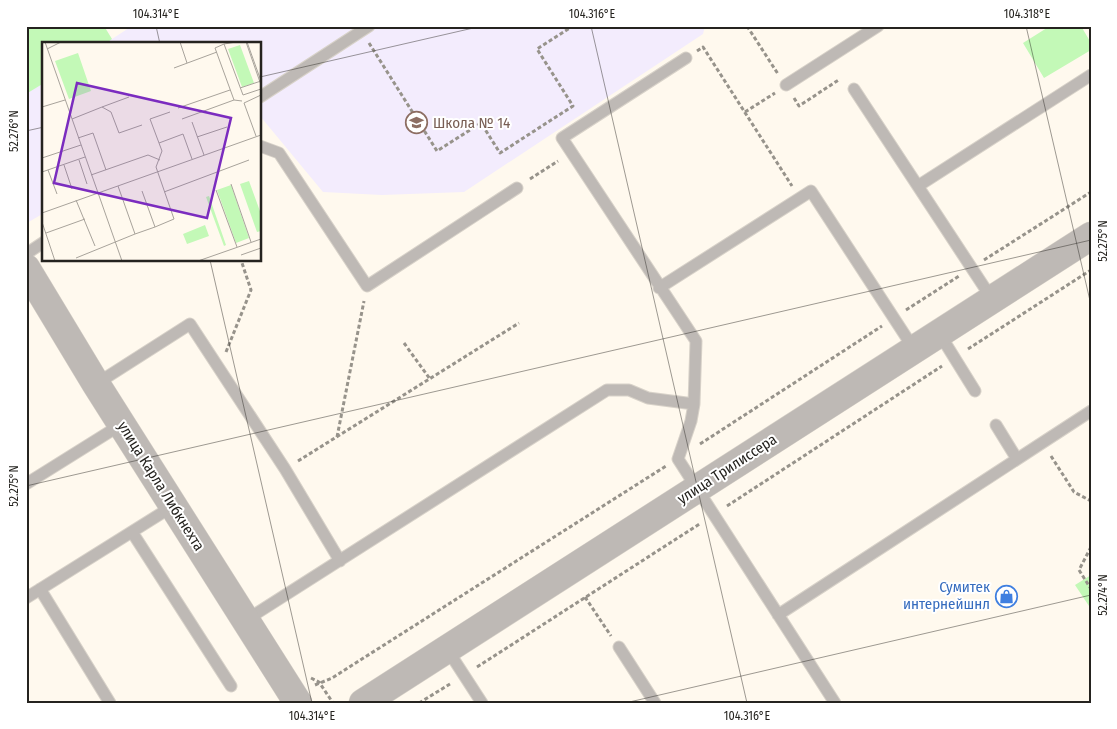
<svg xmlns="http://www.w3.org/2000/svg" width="1117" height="729" font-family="'Fira Sans Condensed',sans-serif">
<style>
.education{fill:#f3ecfd}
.green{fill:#c3f9b7}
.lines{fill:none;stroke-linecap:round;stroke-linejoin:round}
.service-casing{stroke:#d8d2c9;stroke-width:13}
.tertiary-casing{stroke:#d8d2c9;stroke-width:29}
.path{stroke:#97938b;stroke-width:3;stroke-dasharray:4 2.5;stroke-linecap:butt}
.service{stroke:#beb9b5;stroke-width:11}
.tertiary{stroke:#beb9b5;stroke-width:28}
.ticks{fill:none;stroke:#25231f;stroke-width:1;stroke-opacity:0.45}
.labels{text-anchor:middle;stroke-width:4;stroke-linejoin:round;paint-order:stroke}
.education-label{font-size:15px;fill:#785e54;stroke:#fff;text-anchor:start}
.street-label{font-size:15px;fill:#25231f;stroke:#fff}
.shop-label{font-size:15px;fill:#366cbe;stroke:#fff;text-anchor:end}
.inset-road{fill:none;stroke:#a8a39b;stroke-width:1}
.view{fill:#7b2cbf;fill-opacity:0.15;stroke:#7b2cbf;stroke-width:2.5}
.inset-edge{fill:none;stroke:#25231f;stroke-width:2.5}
.neatline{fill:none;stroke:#25231f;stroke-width:2}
.ticks-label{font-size:12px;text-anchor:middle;fill:#25231f}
</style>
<rect width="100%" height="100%" fill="#fff9ee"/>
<path class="education" d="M26 26H104L112 39 132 26H705L703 34 464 192 382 195 323 192 260 116V44H44V213L27 223Z"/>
<path class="green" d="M26 26H104L112 39 105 44H44V83L26 94Z
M1050 26H1081L1091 43V50L1044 78 1023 43Z
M1091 575V609L1075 585Z"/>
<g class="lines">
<defs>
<path id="service" d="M686 58 562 138 696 341 694 404 691 421 678 459 835 703
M786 85 878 26
M854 89 992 299
M260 97 369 26
M260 146 279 153 367 286 517 188
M918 186 1091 75
M26 254 44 242
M659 288 811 191 914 349
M939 333 975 391
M96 384 190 324 285 469 340 561
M996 425 1017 459
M26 484 122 424
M132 532 231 686
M40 589 110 703
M26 598 173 506
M778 615 1091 411
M246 620 607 390H629L648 398 694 404
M619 647 655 703
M447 649 482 703"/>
<path id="tertiary" d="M26 268 96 384 298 703
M363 703 1091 236"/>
</defs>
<use href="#service" class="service-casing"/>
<use href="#tertiary" class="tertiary-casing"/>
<path class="path" d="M747 26 778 74
M369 43 437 151 481 123 500 153 573 106 537 49 573 26
M697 51 703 47 792 186
M794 98 799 106 840 79
M745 112 775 93
M530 179 558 161
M984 260 1091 192
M906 310 959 276
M404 343 430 379
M968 349 1091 270
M226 352 251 290 241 260
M337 437 364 301
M700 444 882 326
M1051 456 1074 492 1091 501
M298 461 519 323
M727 506 942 366
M1091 547 1079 570 1091 589
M585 597 611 636
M477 667 701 523
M311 678 319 682 333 703
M315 685 332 678 666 466
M419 703 450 684"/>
<use href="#service" class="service"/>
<use href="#tertiary" class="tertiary"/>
</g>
<path class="ticks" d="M156 26 160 44M591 26 747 703M1026 26 1091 305M260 77 482 26M26 131 44 127M210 260 312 703M26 486 1091 240M625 703 1091 595"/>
<defs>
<symbol id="school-ring" viewBox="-11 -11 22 22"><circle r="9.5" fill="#fff" stroke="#8d6e63" stroke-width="1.5"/><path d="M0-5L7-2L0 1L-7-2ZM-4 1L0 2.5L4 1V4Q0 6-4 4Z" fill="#8d6e63"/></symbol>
<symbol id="shop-ring" viewBox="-11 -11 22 22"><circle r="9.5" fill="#fff" stroke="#3f7fe0" stroke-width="1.5"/><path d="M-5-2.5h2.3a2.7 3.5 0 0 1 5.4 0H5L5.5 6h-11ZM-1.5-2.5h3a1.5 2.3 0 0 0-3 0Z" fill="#3f7fe0"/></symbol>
</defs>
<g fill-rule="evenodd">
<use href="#school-ring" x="404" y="110" width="25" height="25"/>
<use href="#shop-ring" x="994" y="584" width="25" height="25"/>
</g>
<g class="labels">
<g class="education-label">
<text x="433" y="128">Школа № 14</text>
</g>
<g class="street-label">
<text transform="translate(727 469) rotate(-33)" y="5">улица Трилиссера</text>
<text transform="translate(161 486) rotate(58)" y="5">улица Карла Либкнехта</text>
</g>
<g class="shop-label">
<text x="990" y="592">Сумитек<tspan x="990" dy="17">интернейшнл</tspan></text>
</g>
</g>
<g transform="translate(42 42)">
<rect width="219" height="219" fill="#fff9ee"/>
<path d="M198 3 212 41 200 45 186 7ZM36 11 49 49 27 57 13 19ZM207 139 219 172V189L215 190 198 142ZM189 143 207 196 194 201 175 148ZM167 154 184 203 182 204 164 155ZM163 183 167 194 145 202 141 192Z" fill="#c3f9b7"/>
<path class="inset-road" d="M3 0 80 219M138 0 145 21M194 0 182 2 201 53 219 47M204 0 219 43M205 0 219 39M182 2 173 6 192 58M5 7 19 0M132 26 175 10M198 46 219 39M0 65 23 58M60 65 87 55M136 66 188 48M30 77 60 65 69 70 77 91 100 83M140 77 192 58 200 59M150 80 162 113M214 94 202 61 219 53M155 95 185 85M36 96 51 91 64 128M117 101 141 92 150 117M0 116 39 103M37 118 45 142M22 123 30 147M6 128 15 152M0 130 43 115M49 133 106 113 118 118M189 142 209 200M174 148 195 205M122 150 207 118M34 158 53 204M0 171 219 93M0 180 13 219M113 185 132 177 114 125 120 109 108 77 128 70M4 191 43 177M93 192 113 185 100 149M199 213 219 206M34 216 93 192 76 144M156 219 219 197"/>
<path class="view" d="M35 41 189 76 165 176 12 141Z"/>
<rect width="219" height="219" class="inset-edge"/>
</g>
<rect width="1117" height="729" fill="none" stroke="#ffffff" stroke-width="55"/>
<rect x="28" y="28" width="1062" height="674" class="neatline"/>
<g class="ticks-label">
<text x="156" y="18">104.314°E</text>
<text x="592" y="18">104.316°E</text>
<text x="1027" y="18">104.318°E</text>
<text transform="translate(14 131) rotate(-90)" y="4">52.276°N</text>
<text transform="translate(1103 241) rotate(-90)" y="4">52.275°N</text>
<text transform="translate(14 486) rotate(-90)" y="4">52.275°N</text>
<text transform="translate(1103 595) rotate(-90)" y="4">52.274°N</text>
<text x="312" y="720">104.314°E</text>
<text x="747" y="720">104.316°E</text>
</g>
</svg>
